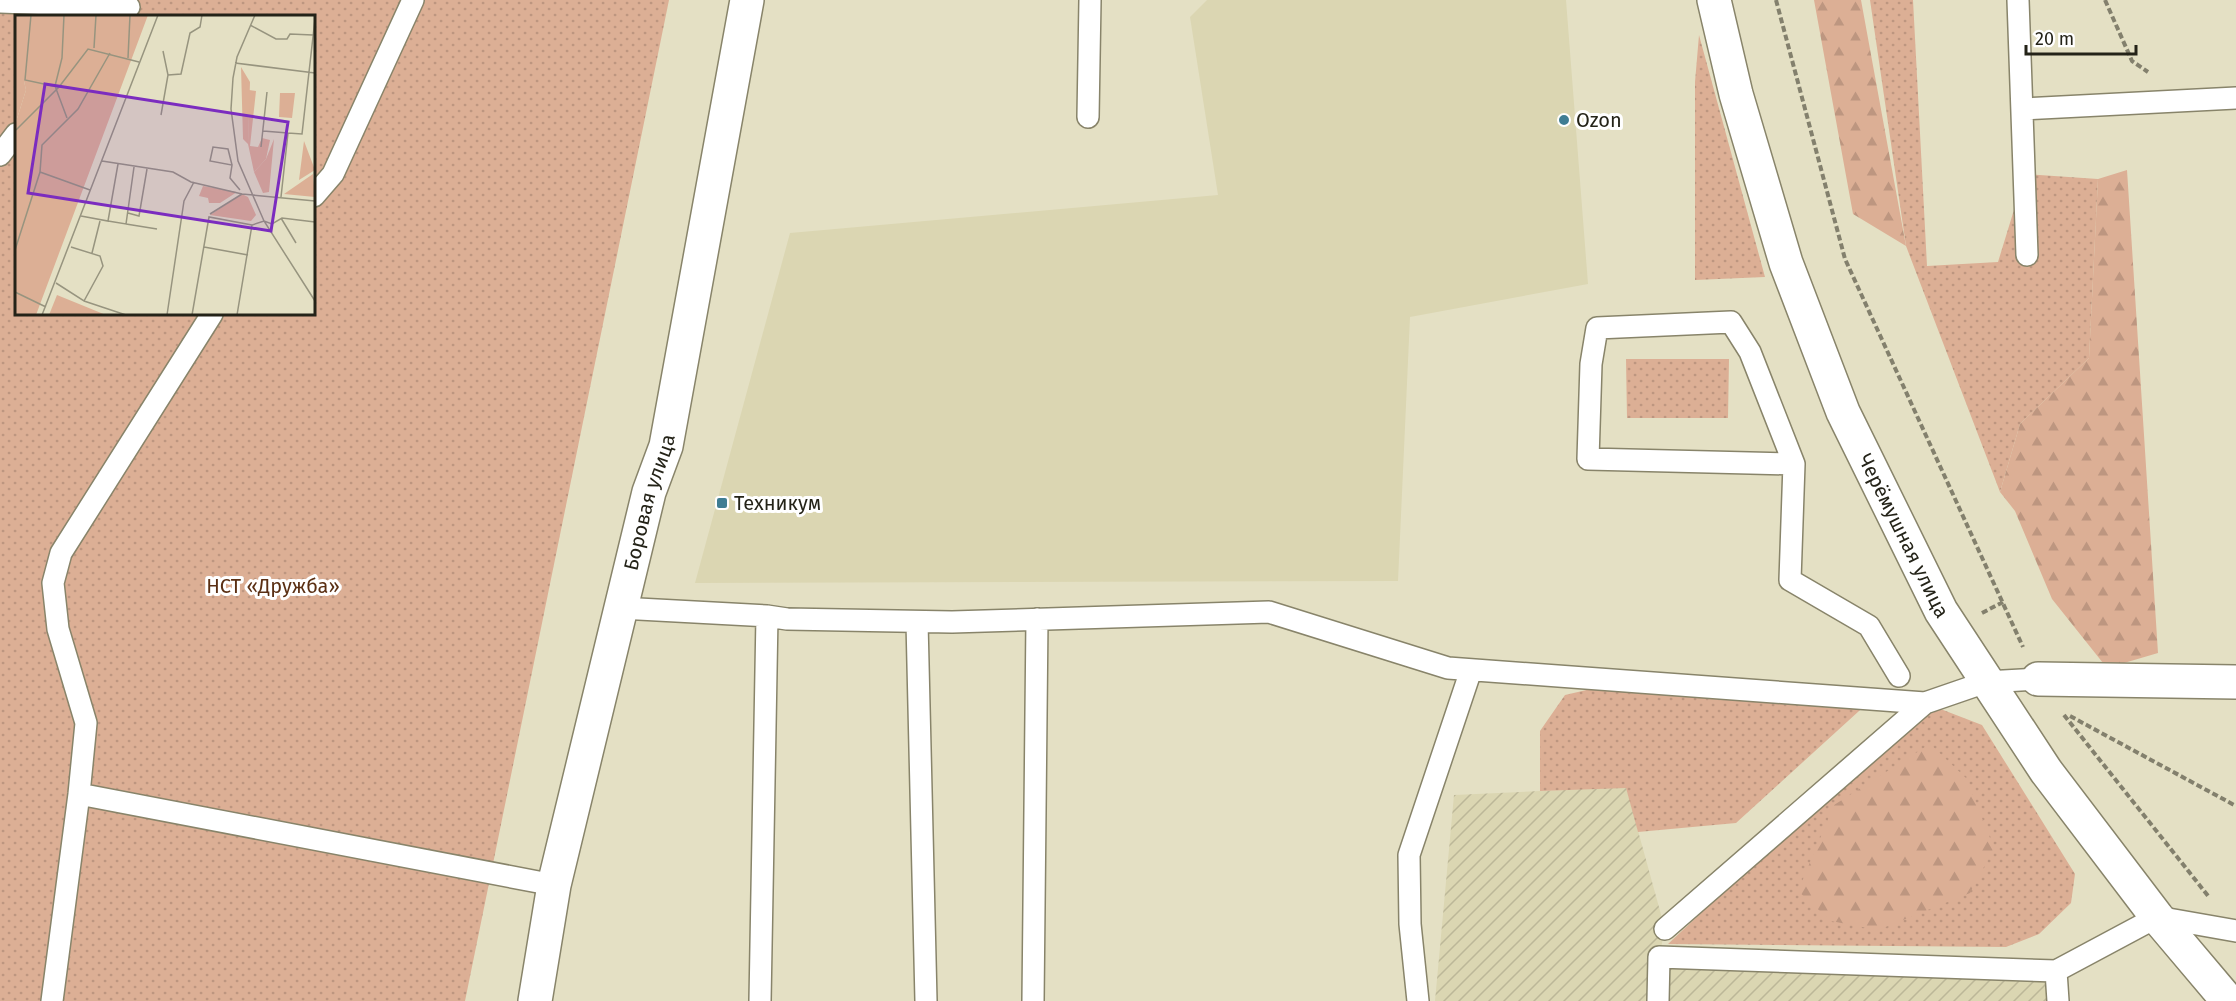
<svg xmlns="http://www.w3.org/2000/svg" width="2236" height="1001" font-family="'Fira Sans',sans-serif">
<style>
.built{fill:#dbd6b2}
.industrial{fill:url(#industrial-furrows)}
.green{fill:url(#green-dots);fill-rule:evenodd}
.forest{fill:url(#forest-firs)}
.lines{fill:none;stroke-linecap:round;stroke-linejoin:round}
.lane-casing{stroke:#88846a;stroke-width:24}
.street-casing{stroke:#88846a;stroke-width:36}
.secondary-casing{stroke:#88846a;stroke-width:36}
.path{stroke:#83806d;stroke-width:4;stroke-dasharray:6 3;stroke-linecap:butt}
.lane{stroke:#fff;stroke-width:21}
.street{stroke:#fff;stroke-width:33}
.secondary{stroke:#fff;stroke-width:33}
.poi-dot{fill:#3f7d93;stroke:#fff;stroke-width:2}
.labels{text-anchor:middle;stroke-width:6;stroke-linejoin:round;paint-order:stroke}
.poi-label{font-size:20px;fill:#242318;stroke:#fff;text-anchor:start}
.street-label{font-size:20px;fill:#242318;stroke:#fff}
.park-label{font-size:20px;fill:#5a2f13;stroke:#fff}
.inset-road{fill:none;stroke:#97947f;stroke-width:1.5}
.view{fill:#7b2cbf;fill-opacity:0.15;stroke:#7b2cbf;stroke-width:3}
.inset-edge{fill:none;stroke:#242318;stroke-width:3}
</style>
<defs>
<pattern id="industrial-furrows" width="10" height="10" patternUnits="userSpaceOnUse" patternTransform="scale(1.5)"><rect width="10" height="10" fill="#dbd6b2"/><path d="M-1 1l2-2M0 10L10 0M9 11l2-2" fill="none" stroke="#bcb798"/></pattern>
<pattern id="green-dots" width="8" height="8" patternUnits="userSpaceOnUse" patternTransform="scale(1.5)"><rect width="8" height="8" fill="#dcaf95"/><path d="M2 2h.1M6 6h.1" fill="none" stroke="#bd9680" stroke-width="1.8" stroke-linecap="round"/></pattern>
<pattern id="forest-firs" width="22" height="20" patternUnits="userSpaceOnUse" patternTransform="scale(1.5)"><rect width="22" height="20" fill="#dcaf95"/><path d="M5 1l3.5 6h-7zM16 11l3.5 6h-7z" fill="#bd9680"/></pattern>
</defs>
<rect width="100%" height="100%" fill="#e4e0c4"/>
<path class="built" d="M1207 0H1566L1588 284 1410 317 1398 581 695 583 790 233 1218 195 1190 17Z"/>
<path class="industrial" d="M1626 787 1665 929 1659 957 2056 971 2058 1001H1435L1454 795Z"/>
<path class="green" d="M0 0H669L465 1001H0ZM16 16H314V314H16Z
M1870 0H1913L1927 266 1998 262 2025 174 2098 179 2089 358 2020 424 2000 492 1906 246Z
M1699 35 1765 277 1695 280V82Z
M1626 359H1729L1728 418H1627Z
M1608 685 1870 701 1736 823 1638 832 1626 788 1540 791V731L1565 695Z
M1925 703 1982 725 2075 874 2071 903 2039 934 2006 947 1668 944Z"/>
<path class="forest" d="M1814 0H1861L1906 246 1853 214Z
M2127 170 2158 653 2107 668 2052 599 2015 511 2000 492 2020 424 2089 358 2098 179Z
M1930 744 1966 778 1994 848 1970 893 1878 930 1831 921 1798 891 1834 805Z"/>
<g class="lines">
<defs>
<path id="lane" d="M2018 0 2027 255
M0 2 129 7
M2023 109 2236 98
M1088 117 1090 0
M0 155 16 134
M314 196 333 174 413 0
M1794 464 1750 352 1731 322 1597 328 1591 364 1588 459 1794 464 1790 580 1869 626 1899 676
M620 608 767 616 787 619 952 622 1269 612 1448 668 1925 703 1986 682 2038 679
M917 622 926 1001
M79 794 554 885
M1665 929 1925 703
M52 1001 79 794 86 723 58 629 53 583 61 553 212 314
M760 1001 767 616
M1033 1001 1037 619
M1418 1001 1410 924 1409 855 1471 670
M1658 1001 1659 957 2056 971
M2058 1001 2056 971 2157 917 2236 931"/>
<g id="street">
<path d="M2038 679 2236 682"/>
<path id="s1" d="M535 1001 554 885 649 492 666 446 747 0"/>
</g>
<g id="secondary">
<path id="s2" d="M1714 0 1736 94 1786 263 1843 412 1941 611 2046 771 2157 917 2228 1001"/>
</g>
</defs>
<use href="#lane" class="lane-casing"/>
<use href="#street" class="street-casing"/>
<use href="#secondary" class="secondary-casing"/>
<path class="path" d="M1776 0 1845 259 2023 647
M2105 0 2132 61 2148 72
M1982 613 2003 602
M2064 715 2209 897
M2070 716 2236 806"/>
<use href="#lane" class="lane"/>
<use href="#street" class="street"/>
<use href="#secondary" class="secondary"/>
</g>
<g class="poi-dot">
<circle cx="1564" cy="120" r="6"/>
<rect x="716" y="497" width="12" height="12" rx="3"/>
</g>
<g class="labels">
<g class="poi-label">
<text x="1576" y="127">Ozon</text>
<text x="734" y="510">Техникум</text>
</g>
<g class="street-label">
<text dy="7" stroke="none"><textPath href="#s1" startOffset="512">Боровая улица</textPath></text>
<text dy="7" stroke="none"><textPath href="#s2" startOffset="570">Черёмушная улица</textPath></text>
</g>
<g class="park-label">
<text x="273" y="593">НСТ «Дружба»</text>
</g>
</g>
<g transform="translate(15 15)">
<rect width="300" height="300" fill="#e4e0c4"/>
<path d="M0 0H133L21 300H0V110L11 75 9 66H0ZM234 75 241 76 235 131 243 132 247 123 255 125 251 144 239 157 233 129ZM289 126 300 155 284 165ZM298 159 300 182 269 179ZM188 171 222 177 205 188H194L193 183 184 181ZM227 179 233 182 241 200 236 206 195 200Z" fill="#dcaf95"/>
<path d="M226 52 235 67 233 129 228 124ZM0 66H9L11 75 0 110ZM259 124 254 177 248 178 239 157 251 144ZM213 194a9 9 0 1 1 18 0a9 9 0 1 1-18 0Z" fill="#dcaf95"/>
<path d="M265 78H280L277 103 264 102ZM42 280 91 300H34Z" fill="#dcaf95"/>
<path class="inset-road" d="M16 0 10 65 43 72M49 0 47 43 40 71 52 103M240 0 222 42 218 63 216 94 223 146 249 206 300 286M235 10 261 24H272L275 19 298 20M79 33 81 0M113 43 115 0M220 48 300 58M153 60 166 59 175 18 185 12 187 0M146 100 153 60 148 36M1 115 44 72 73 34 124 47M248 116 273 118M246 132 252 77M87 146 158 157 176 167 227 179 300 186M217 150 213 134 198 132 195 146 217 150 215 163 225 175M25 157 75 175M266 182 273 118 287 119 300 4M113 198 124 201 132 154M195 199 227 179M66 201 93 206 103 149M266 203 281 228M93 206 111 209 119 152M111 209 142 214M189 232 233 240M0 235 25 157 27 130 63 94 95 38M77 238 85 206M41 268 69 286 88 251 85 241 56 232M0 277 31 292M69 286 111 300M27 300 143 0M152 300 169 186 179 167M177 300 194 202 237 210M222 300 237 210 249 206 257 209 267 203 300 207"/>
<path class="view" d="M30 69 273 107 256 216 13 178Z"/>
<rect width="300" height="300" class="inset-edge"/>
</g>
<path d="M2026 45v9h110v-9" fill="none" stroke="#242318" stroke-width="3"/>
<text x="2035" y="45" font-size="18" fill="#242318" stroke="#ffffff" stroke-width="4.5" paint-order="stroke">20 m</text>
</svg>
